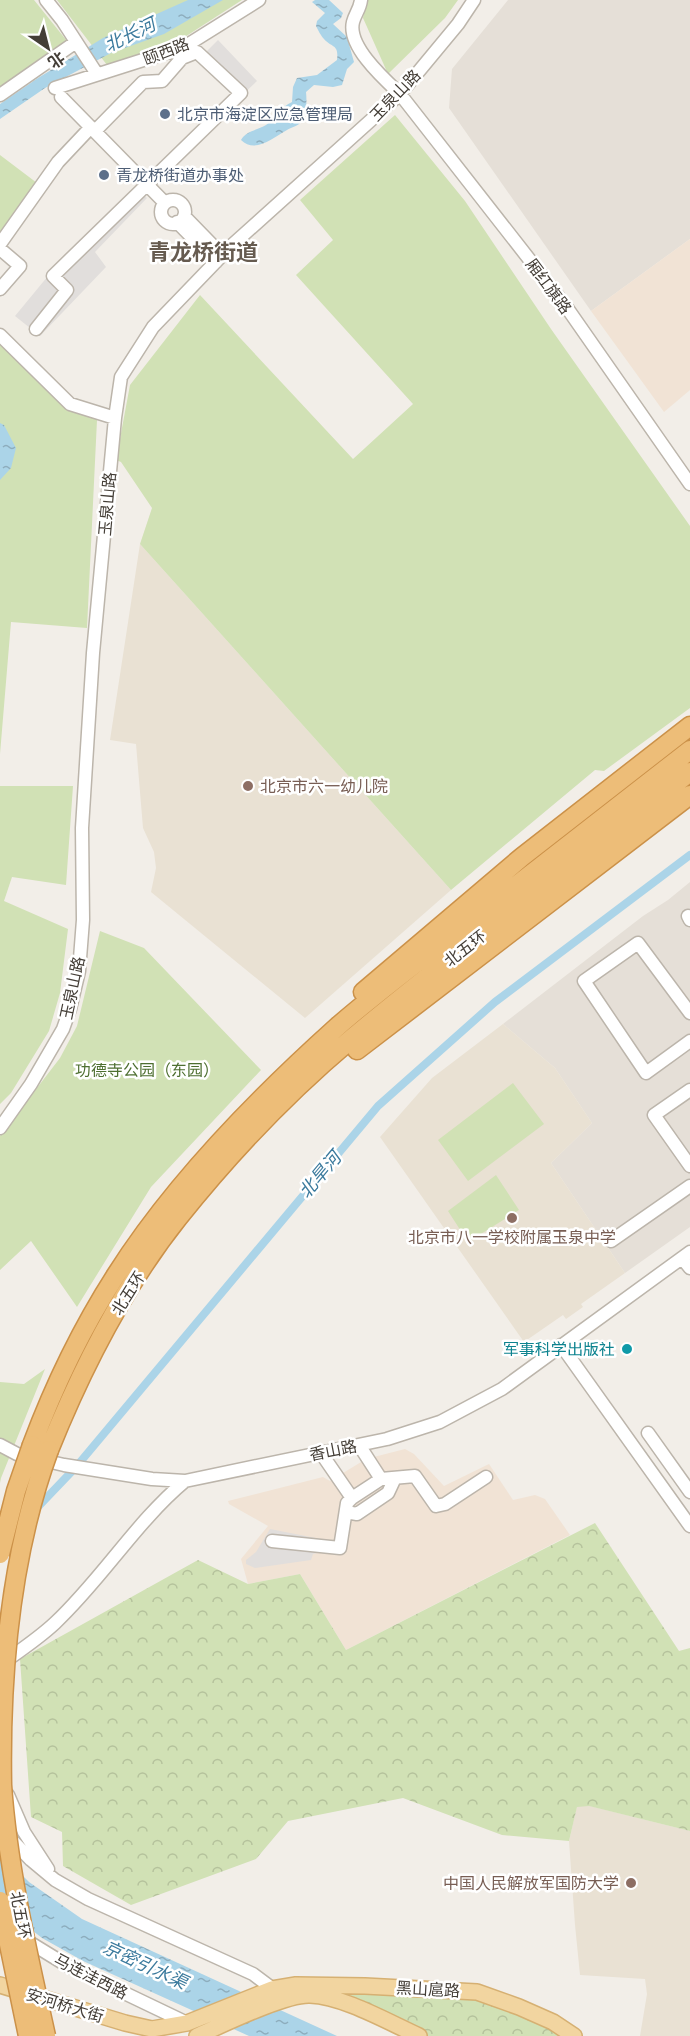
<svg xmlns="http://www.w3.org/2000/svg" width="690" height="2036" font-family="'PT Sans','Noto Sans SC',sans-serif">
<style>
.residential{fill:#e5dfd7}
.commercial{fill:#f1e3d5}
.education{fill:#e9e1d3}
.forest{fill:url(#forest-crowns)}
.park{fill:#d1e1b5}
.parking{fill:#e1dedc}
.water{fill:url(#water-ripples)}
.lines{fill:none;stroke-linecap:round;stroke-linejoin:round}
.canal{stroke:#abd4e8;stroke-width:8}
.minor-casing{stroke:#bcb5ab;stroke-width:15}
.major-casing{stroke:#d6b072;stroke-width:18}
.highway-casing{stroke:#cb9149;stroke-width:21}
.minor{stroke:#fff;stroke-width:12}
.major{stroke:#f2d5a0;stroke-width:15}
.highway{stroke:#edbd78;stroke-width:18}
.highway-bridge-casing{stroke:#cb9149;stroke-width:21;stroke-linecap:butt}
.highway-bridge{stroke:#edbd78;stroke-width:18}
.service-dot{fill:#5c6f8a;stroke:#fff;stroke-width:2}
.education-dot{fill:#8d6e63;stroke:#fff;stroke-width:2}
.culture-dot{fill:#0f9aa8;stroke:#fff;stroke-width:2}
.labels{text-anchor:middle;stroke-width:5;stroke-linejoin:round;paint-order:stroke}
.street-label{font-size:16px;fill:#443e37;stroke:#fff}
.service-label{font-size:16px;fill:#4e5e75;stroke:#fff;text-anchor:start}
.education-label{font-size:16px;fill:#785e54;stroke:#fff;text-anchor:start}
.park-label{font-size:16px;fill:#4e6f31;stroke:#fff}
.culture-label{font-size:16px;fill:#0d838f;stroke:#fff;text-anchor:end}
.water-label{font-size:18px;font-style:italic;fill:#3b7a9d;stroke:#fff}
.district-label{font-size:22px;font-weight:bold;fill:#665b50;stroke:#fff}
</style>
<defs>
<pattern id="forest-crowns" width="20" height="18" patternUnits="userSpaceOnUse" patternTransform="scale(1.5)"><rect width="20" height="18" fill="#d1e1b5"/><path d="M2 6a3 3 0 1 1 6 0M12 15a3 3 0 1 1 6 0" fill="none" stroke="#b5c29c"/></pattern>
<pattern id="water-ripples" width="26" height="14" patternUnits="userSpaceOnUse" patternTransform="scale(1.5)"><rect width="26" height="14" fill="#abd4e8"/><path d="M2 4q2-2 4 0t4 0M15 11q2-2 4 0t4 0" fill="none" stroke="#8dadbd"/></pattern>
</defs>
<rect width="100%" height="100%" fill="#f2eee8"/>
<path class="residential" d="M508 0H690V239L591 311 449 108 452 69Z
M690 882V1227L625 1273 551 1163 592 1123 555 1068 503 1024 643 916 668 900Z"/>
<path class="commercial" d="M690 239V390L664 412 591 311Z
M405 1449 414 1454 444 1486 489 1464 513 1500 535 1495 545 1499 570 1535 346 1650 300 1574 248 1584 241 1559 268 1526 229 1504 228 1501 323 1477 330 1481 366 1459Z"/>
<path class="education" d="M140 544 451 890 305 1018 151 892 156 868 154 852 143 828 136 744 110 740Z
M503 1024 555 1068 592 1123 551 1163 625 1273 581 1304 583 1307 566 1319 563 1315 524 1342 380 1137 432 1078Z
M577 1806H590L690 1831V2036H640L647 1994 645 1979 580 1975 575 1925 569 1841Z"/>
<path class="forest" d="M595 1523 679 1651 690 1648V1831L589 1806 577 1807 569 1841 502 1835 403 1798 288 1821 256 1859 131 1905 63 1866 62 1832 31 1817 20 1659 198 1560 248 1584 300 1574 346 1650Z
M345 1992 483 1999 568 2036H428L344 1998Z"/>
<path class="park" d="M0 0H34L67 41 0 91Z
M57 0H242L174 44 107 65Z
M366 0H458L445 18 388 74 363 18Z
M395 115 465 201 551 329 690 526V708L604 771 595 770 451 890 140 544 152 508 121 462 116 460 130 385 200 295 353 459 413 404 296 275 333 240 300 200Z
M0 155 37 183 0 235Z
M0 344 69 409 97 420 87 628 11 622 0 754Z
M0 786H73L66 885 12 877 4 901 68 929 60 993 49 1031 11 1093 0 1104Z
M100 931 144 948 261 1070 151 1187 77 1307 31 1241 0 1270V1136L60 1058 77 1026Z
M513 1083 544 1124 468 1181 438 1140Z
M496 1175 519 1210 468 1242 448 1211Z
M45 1369 1 1478 0 1483V1382L24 1384Z"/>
<path class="parking" d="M218 40 257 81 237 100 198 60Z
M139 192 147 198 95 252 106 267 40 336 15 316 48 276Z
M270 1529 336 1542 335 1549 313 1554 311 1560 255 1568 246 1564V1560L256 1552Z"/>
<path class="water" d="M188 0H223L164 34 111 53 45 88 0 119V104L38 78 103 38Z
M315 0H329L343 13 341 18 333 24 347 37 354 62 347 69 342 85 333 87 314 85 306 92C307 101 307 117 299 124 297 126 290 128 287 130 273 138 255 154 241 140 246 131 258 130 266 125 276 119 280 107 292 102L293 87 297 78 317 75 337 60C339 44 332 48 324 39 321 36 318 30 316 26L317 21 325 13 312 2Z
M0 423 4 425 16 448 11 468 0 480Z
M0 1853 29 1882 82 1919 337 2036H249L83 1961 42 1938 0 1905Z"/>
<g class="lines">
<path class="canal" d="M34 1511 76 1467 378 1106 495 1002 690 855"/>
<defs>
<path id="minor" d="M46 0 62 20 97 74
M361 0C360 9 355 14 353 22 347 46 384 79 400 94L565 305 690 484
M55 88 184 47 259 0
M0 95 76 42
M61 97 165 203
M161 212a12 12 0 1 1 24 0a12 12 0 1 1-24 0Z
M184 216 222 255
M177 222 216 262
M0 244 58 162 91 127
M0 249 20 266 0 289
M36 329 67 290 53 276 241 93 197 52 182 58 162 81 143 82 95 131
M0 335 70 404 115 418
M688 916 690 920
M690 1013 638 943 584 981 646 1073 690 1041
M690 1090 654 1115 690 1166
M0 1128 31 1084 63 1029 70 1009 79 971 83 920 82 828 93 653 115 418 121 377 153 327 231 246 400 94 458 24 474 0
M611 1241 690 1186
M682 1258 690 1268
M561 1345 690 1526
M648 1433 690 1492
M0 1445 17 1454 64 1465 152 1479 185 1481
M321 1453 352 1498 381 1479 359 1445
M381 1479 415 1476 436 1506 445 1504 486 1477
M346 1512 357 1514 388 1493 395 1478
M272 1541 340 1548 347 1503 352 1498
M4 1662C21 1650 39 1638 55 1623 102 1579 136 1522 185 1481L387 1439 440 1422 502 1389 690 1252
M8 1795 24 1832 48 1869
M7 1835 31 1860 55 1880 88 1899 253 1974 277 1992
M24 1939 68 1966 187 2023"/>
<path id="major" d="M0 1985 125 2023 152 2029 187 2023 272 1989 296 1985 365 1986 477 1992 519 2007 553 2022 574 2036
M197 2036C222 2025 285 1994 310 1995 343 1996 388 2022 419 2036"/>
<path id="highway" d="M363 992 522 857 690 726
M357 1050 690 795
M32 1445C54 1386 82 1328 116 1275 173 1185 258 1098 337 1027 384 986 436 948 486 909 554 856 622 803 690 750
M49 1450C82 1368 123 1287 178 1218 229 1154 287 1093 350 1040 397 1000 446 962 495 924 560 874 625 823 690 772"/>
</defs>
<use href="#minor" class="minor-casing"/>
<use href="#major" class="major-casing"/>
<use href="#highway" class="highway-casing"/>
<use href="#minor" class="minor"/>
<use href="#major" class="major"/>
<use href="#highway" class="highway"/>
<defs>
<path id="highway-bridge" d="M0 1554 16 1491 32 1445
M0 1901 28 2036
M46 2036C28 1954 8 1870 2 1785 0 1672 10 1556 49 1450"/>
</defs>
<use href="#highway-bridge" class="highway-bridge-casing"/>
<use href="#highway-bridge" class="highway-bridge"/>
</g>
<g class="service-dot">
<circle cx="165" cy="114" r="6"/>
<circle cx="104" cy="175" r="6"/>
</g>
<g class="education-dot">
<circle cx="248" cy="786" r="6"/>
<circle cx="512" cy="1218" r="6"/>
<circle cx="631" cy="1883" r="6"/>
</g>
<circle class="culture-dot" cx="627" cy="1349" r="6"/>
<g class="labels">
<g class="street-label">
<text transform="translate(166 51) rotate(-21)" y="6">颐西路</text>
<text transform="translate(395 95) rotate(-46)" y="6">玉泉山路</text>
<text transform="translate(549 286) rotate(53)" y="6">厢红旗路</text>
<text transform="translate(107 504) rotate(-85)" y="6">玉泉山路</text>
<text transform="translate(465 948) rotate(-38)" y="6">北五环</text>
<text transform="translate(72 988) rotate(-78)" y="6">玉泉山路</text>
<text transform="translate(128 1293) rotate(-58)" y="6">北五环</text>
<text transform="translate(333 1450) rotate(-11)" y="6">香山路</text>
<text transform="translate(21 1915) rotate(79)" y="6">北五环</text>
<text transform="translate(91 1976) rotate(27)" y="6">马连洼西路</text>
<text transform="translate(428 1989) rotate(3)" y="6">黑山扈路</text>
<text transform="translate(65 2005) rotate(17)" y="6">安河桥大街</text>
</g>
<g class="service-label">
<text x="177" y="120">北京市海淀区应急管理局</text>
<text x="116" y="181">青龙桥街道办事处</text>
</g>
<g class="education-label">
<text x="260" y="792">北京市六一幼儿院</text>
<text x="512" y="1243" text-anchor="middle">北京市八一学校附属玉泉中学</text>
<text x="619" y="1889" text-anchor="end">中国人民解放军国防大学</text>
</g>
<g class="park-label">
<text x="147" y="1076">功德寺公园（东园）</text>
</g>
<g class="culture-label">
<text x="615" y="1355">军事科学出版社</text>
</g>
<g class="water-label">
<text transform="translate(130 35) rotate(-26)" y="6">北长河</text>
<text transform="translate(320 1175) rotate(-50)" y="6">北旱河</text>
<text transform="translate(145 1965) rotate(25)" y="6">京密引水渠</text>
</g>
<g class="district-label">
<text x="203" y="260">青龙桥街道</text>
</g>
</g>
<g transform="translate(48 48) rotate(145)" stroke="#ffffff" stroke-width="4.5" paint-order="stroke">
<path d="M0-4.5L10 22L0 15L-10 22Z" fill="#443e37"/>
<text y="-9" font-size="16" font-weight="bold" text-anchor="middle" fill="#443e37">北</text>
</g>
</svg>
